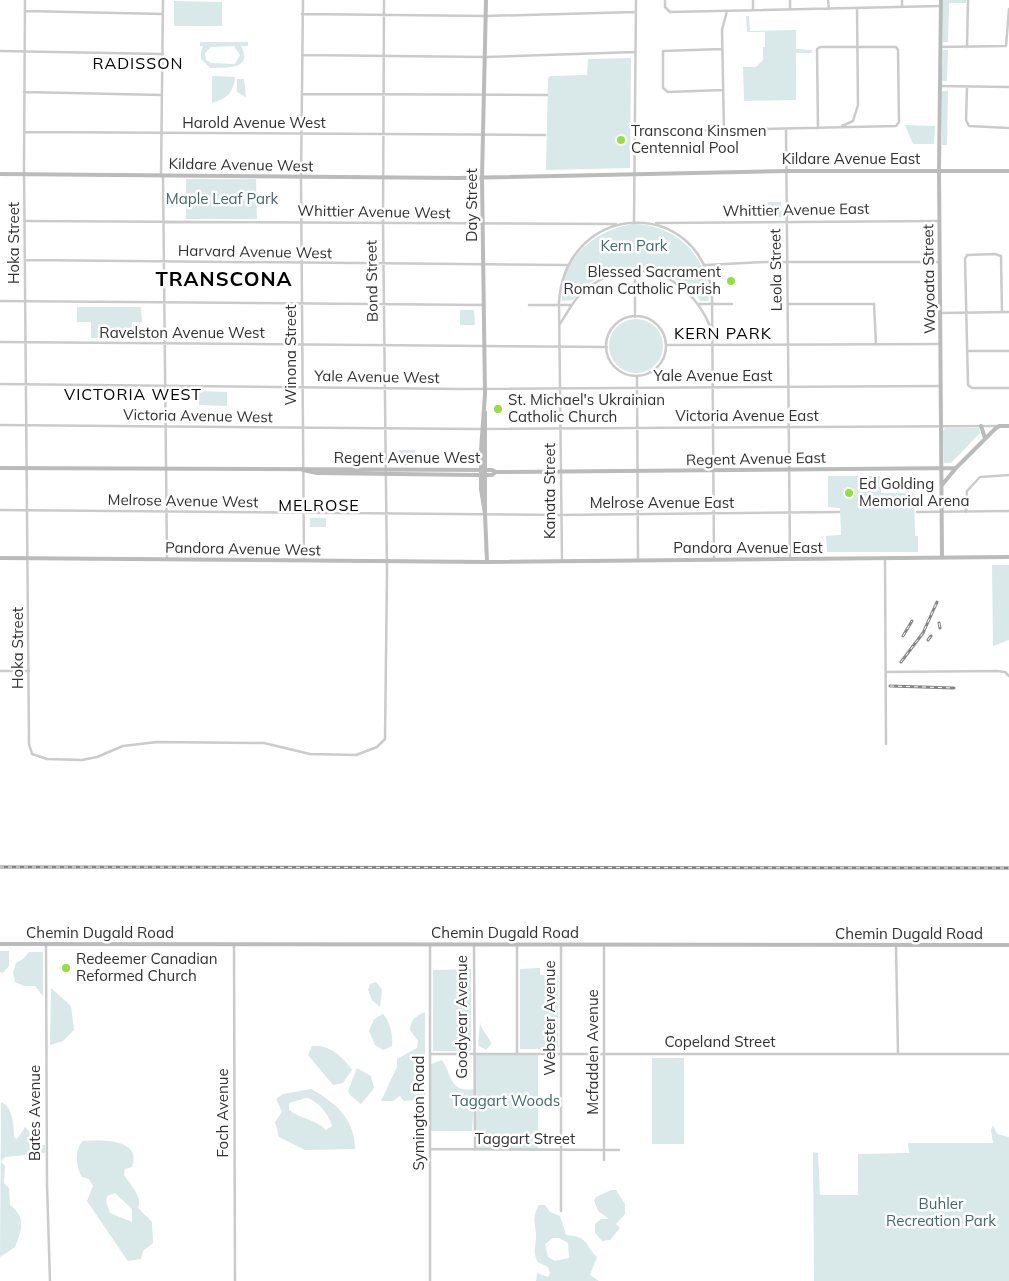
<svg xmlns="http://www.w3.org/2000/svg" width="1009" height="1281" font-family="Mulish,sans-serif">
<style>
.green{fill:#d9e8e8;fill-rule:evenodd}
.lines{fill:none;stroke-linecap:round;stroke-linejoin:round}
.street{stroke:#cbcbcb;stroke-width:2.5}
.secondary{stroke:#bbb;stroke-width:4}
.rail-casing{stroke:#868686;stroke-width:3}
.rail{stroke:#fff;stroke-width:1;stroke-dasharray:4;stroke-linecap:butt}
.poi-dot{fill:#93df3b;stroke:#fff;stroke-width:2}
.labels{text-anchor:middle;stroke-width:5;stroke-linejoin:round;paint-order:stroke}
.street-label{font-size:15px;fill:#313131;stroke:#fff}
.poi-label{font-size:15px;fill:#313131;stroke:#fff;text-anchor:start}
.park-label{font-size:15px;fill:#3f686b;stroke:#fff}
.neighbourhood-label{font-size:16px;letter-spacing:1px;fill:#000;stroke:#fff}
.district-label{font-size:20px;font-weight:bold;letter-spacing:1px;fill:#000;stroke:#fff}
</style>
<rect width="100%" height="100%" fill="#fff"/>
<path class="green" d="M943 0H966V3H949L948 42H943Z
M174 1 222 2V26H174Z
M746 16H749L750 31 796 30V49L812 50 811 53H796V100L744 101 743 67H756L763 60V47H765V32H747Z
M200 42H248V46H241C254 71 224 67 210 68L201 59V51L203 46H200ZM234 46 240 55 235 64 211 63 206 60 205 53 211 47Z
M943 50H948L947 81H942Z
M631 58 630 168 546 170 548 78 550 76 587 75 588 59Z
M212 76 235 77C234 92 227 99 212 103Z
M237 79H244L246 97 237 92Z
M942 91H948L947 145H942Z
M905 125 935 126 934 144H913Z
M186 179H256L257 219H186Z
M768 202H781L782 217H768Z
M635 224C668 225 698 246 706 279 708 286 711 294 708 301H701C665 258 609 255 573 300L562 301C557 260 597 228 635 224Z
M77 307H141L142 322H132V338H91V322H77Z
M460 310H474L475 325H460Z
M609 346a27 27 0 1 1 54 0a27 27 0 1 1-54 0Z
M199 391 227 392V406L199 405Z
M945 428H979L980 433 951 463H944L943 431Z
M399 450H415V465H400Z
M828 476H880L881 493H914L915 536H918V552H827L826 536 841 535 840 508 828 507Z
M310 518H326V527H310Z
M992 565H1009V640L993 646Z
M0 951H9V966L3 973 0 972Z
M29 952H43V996L35 986H24L15 982 13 972 16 963 23 959Z
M540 968V975H558V1049H520V969Z
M471 969V1051H433V970Z
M376 982 382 990 380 1007 372 1000 368 990 370 984Z
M51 988 71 1006 74 1030 63 1041 50 1045Z
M425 1012V1099L404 1101 400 1096 393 1101H381L397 1067V1059L417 1048 418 1041 410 1030C411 1019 415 1017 425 1012Z
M383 1014C390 1022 393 1035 392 1046L383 1050 375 1045 369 1031 374 1019Z
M480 1022C481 1031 489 1035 491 1044L486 1050 478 1045Z
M312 1046C329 1044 343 1057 352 1070L343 1083 333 1085 308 1055Z
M538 1053V1150H475L474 1100 472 1131H431V1064L442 1060C452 1074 449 1093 474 1089V1054Z
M652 1058H684V1144H652Z
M357 1068 371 1076 374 1088 361 1104 351 1096 348 1091Z
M311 1089C335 1102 355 1119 355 1149L305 1150 279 1137 275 1122 282 1112 276 1099 283 1094ZM306 1098C317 1099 330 1116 332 1126L326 1130C315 1119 301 1119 289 1110V1103Z
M1 1102C13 1106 14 1127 14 1138L17 1139 25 1127 30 1132 29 1144 45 1145V1153L5 1157 1 1162 5 1166 4 1183 9 1188 10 1205C26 1217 22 1230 15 1247L0 1257Z
M993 1125 997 1134 1009 1137V1281H814L813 1152 818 1153 820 1195H858V1154L909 1153 908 1143H993L991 1130Z
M83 1141C101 1140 142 1138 132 1167L125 1169 124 1175C130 1184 143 1197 138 1208L152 1222 153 1243 143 1251 141 1259 128 1261 125 1257 87 1201 93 1186 89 1179 82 1177C76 1168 74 1149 83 1141ZM115 1193 132 1209V1222L110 1213 106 1202 107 1196Z
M611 1190H616L625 1204V1214L616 1224 620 1228 610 1240 602 1241 595 1233V1224L601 1219H609L598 1211 594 1200 596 1197Z
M539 1205H545L550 1212 560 1216 566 1235C590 1237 583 1244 597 1257L590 1275 599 1281H536L537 1273 548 1277 550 1273 548 1267 538 1262C532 1252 536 1247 536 1237 536 1224 531 1219 539 1205ZM553 1238H559L568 1243 569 1258 555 1261 548 1257 545 1244Z"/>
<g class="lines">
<path class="street" d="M25 0 24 168 29 744 32 754 47 759 82 760 97 757 123 746 157 742 264 743 310 754 356 755 377 747 385 739 387 573 383 223 384 0
M303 0 301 177 304 560
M665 0V7L670 12 941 6
M753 0V10
M790 0V9
M828 0 829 9
M902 0V7
M25 11 163 14
M302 14 485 16 635 12
M940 47 1006 46 1009 9
M967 47 968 0
M722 49 663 51V88L668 92 723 90
M0 51 163 54
M302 55 485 57 635 52
M940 86 1009 87
M967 87 966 120 969 126 1009 128
M24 92 162 95
M302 94 547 95
M842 126 853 121 858 105 857 8
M724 130 722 30 727 11
M786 130 790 559
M24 132 545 135
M634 132 896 126 899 122 898 50 896 47H820L817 49 818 128
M161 176 163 0
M163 176 167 559
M26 221 616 224
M634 223 636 0
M656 223 939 221
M26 260 567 265
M705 265 766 262H940
M635 271V317
M0 301 484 305
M699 304H732
M788 304H874L876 344
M529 305H572
M1002 312 1001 256 995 254 967 255 965 259 968 385 972 388H1009
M940 313 1009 312
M606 346a30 30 0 1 1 60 0a30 30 0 1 1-60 0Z
M560 324C568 312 574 298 585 290 632 251 688 274 710 326
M0 342 607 347
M666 345 940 344
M967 351H1009
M637 376 638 560
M0 384 460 389 941 386
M0 425 478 429 998 426
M0 510 558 515 839 512
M917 512 1009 511
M966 512 967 491 980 477 1009 475
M885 559 886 744
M562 561 559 302C566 200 701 195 712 295L714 559
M0 671H29
M886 672 997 671 1005 672 1009 676
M46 945 47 1184 50 1281
M234 945 235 1281
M474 945 475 1150
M517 945V1053
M896 945 898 1053
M431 1054H1009
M430 1149 619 1150
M604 1160V945
M561 1211V945
M430 1281V945"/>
<path class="secondary" d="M486 0 482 178 485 394 481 450V489L485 514 487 562
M941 0 939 170 942 558
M0 174 458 178 787 171H1009
M485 412V514
M981 426 985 438
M0 468 492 470 496 472 956 468
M303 470 317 473 475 475H492L496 472
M942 485 956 468 995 429 999 426H1009
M0 558 487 562 1009 557
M0 944 1009 945"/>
<defs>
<path id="rail" d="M939 623 940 628
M903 636 912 621
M928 640 931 636
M901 662 923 633 937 602
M890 686 954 688
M0 867 1009 868"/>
</defs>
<use href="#rail" class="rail-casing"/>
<use href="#rail" class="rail"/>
</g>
<g class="poi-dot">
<circle cx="621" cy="140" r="5"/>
<circle cx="731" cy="281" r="5"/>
<circle cx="498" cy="409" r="5"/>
<circle cx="849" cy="493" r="5"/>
<circle cx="66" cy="968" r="5"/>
</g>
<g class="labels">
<g class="street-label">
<text x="254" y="128">Harold Avenue West</text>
<text x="851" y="164">Kildare Avenue East</text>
<text transform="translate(241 165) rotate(1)" y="5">Kildare Avenue West</text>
<text transform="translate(472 205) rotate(-90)" y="5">Day Street</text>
<text transform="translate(796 210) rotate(-1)" y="5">Whittier Avenue East</text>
<text transform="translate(374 212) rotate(1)" y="5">Whittier Avenue West</text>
<text transform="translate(14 243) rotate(-90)" y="5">Hoka Street</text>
<text transform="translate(255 252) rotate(1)" y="5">Harvard Avenue West</text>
<text transform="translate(776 270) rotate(-91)" y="5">Leola Street</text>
<text transform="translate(929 279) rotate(-91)" y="5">Wayoata Street</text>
<text transform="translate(372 281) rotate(-91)" y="5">Bond Street</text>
<text x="182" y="338">Ravelston Avenue West</text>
<text transform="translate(291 355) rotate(-90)" y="5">Winona Street</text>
<text x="713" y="381">Yale Avenue East</text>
<text transform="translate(377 377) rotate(1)" y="5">Yale Avenue West</text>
<text transform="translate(198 416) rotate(1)" y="5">Victoria Avenue West</text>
<text x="747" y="421">Victoria Avenue East</text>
<text x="407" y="463">Regent Avenue West</text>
<text transform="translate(756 459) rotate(-1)" y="5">Regent Avenue East</text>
<text transform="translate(550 491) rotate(-90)" y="5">Kanata Street</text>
<text transform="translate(183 501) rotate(1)" y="5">Melrose Avenue West</text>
<text x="662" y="508">Melrose Avenue East</text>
<text x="748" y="553">Pandora Avenue East</text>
<text transform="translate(243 549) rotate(1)" y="5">Pandora Avenue West</text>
<text transform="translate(18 648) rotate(-90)" y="5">Hoka Street</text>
<text x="100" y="938">Chemin Dugald Road</text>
<text x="505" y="938">Chemin Dugald Road</text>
<text x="909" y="939">Chemin Dugald Road</text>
<text transform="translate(462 1017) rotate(-90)" y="5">Goodyear Avenue</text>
<text transform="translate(550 1018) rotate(-90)" y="5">Webster Avenue</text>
<text x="720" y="1047">Copeland Street</text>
<text transform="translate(593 1052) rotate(-90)" y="5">Mcfadden Avenue</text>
<text transform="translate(35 1113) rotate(-90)" y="5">Bates Avenue</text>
<text transform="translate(223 1113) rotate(-90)" y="5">Foch Avenue</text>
<text transform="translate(419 1113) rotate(-90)" y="5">Symington Road</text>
<text x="525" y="1144">Taggart Street</text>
</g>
<g class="poi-label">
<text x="631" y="136">Transcona Kinsmen<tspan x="631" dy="17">Centennial Pool</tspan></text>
<text x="721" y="277" text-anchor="end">Blessed Sacrament<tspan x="721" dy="17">Roman Catholic Parish</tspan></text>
<text x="508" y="405">St. Michael's Ukrainian<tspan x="508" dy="17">Catholic Church</tspan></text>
<text x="859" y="489">Ed Golding<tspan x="859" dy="17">Memorial Arena</tspan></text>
<text x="76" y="964">Redeemer Canadian<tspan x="76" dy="17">Reformed Church</tspan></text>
</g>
<g class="park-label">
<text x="222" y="204">Maple Leaf Park</text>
<text x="634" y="251">Kern Park</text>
<text x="506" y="1106">Taggart Woods</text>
<text x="941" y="1209">Buhler<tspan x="941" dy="17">Recreation Park</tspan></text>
</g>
<g class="neighbourhood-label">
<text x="138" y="69">RADISSON</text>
<text x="723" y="339">KERN PARK</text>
<text x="133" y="400">VICTORIA WEST</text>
<text x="319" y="511">MELROSE</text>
</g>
<g class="district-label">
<text x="224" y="286">TRANSCONA</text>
</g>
</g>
</svg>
